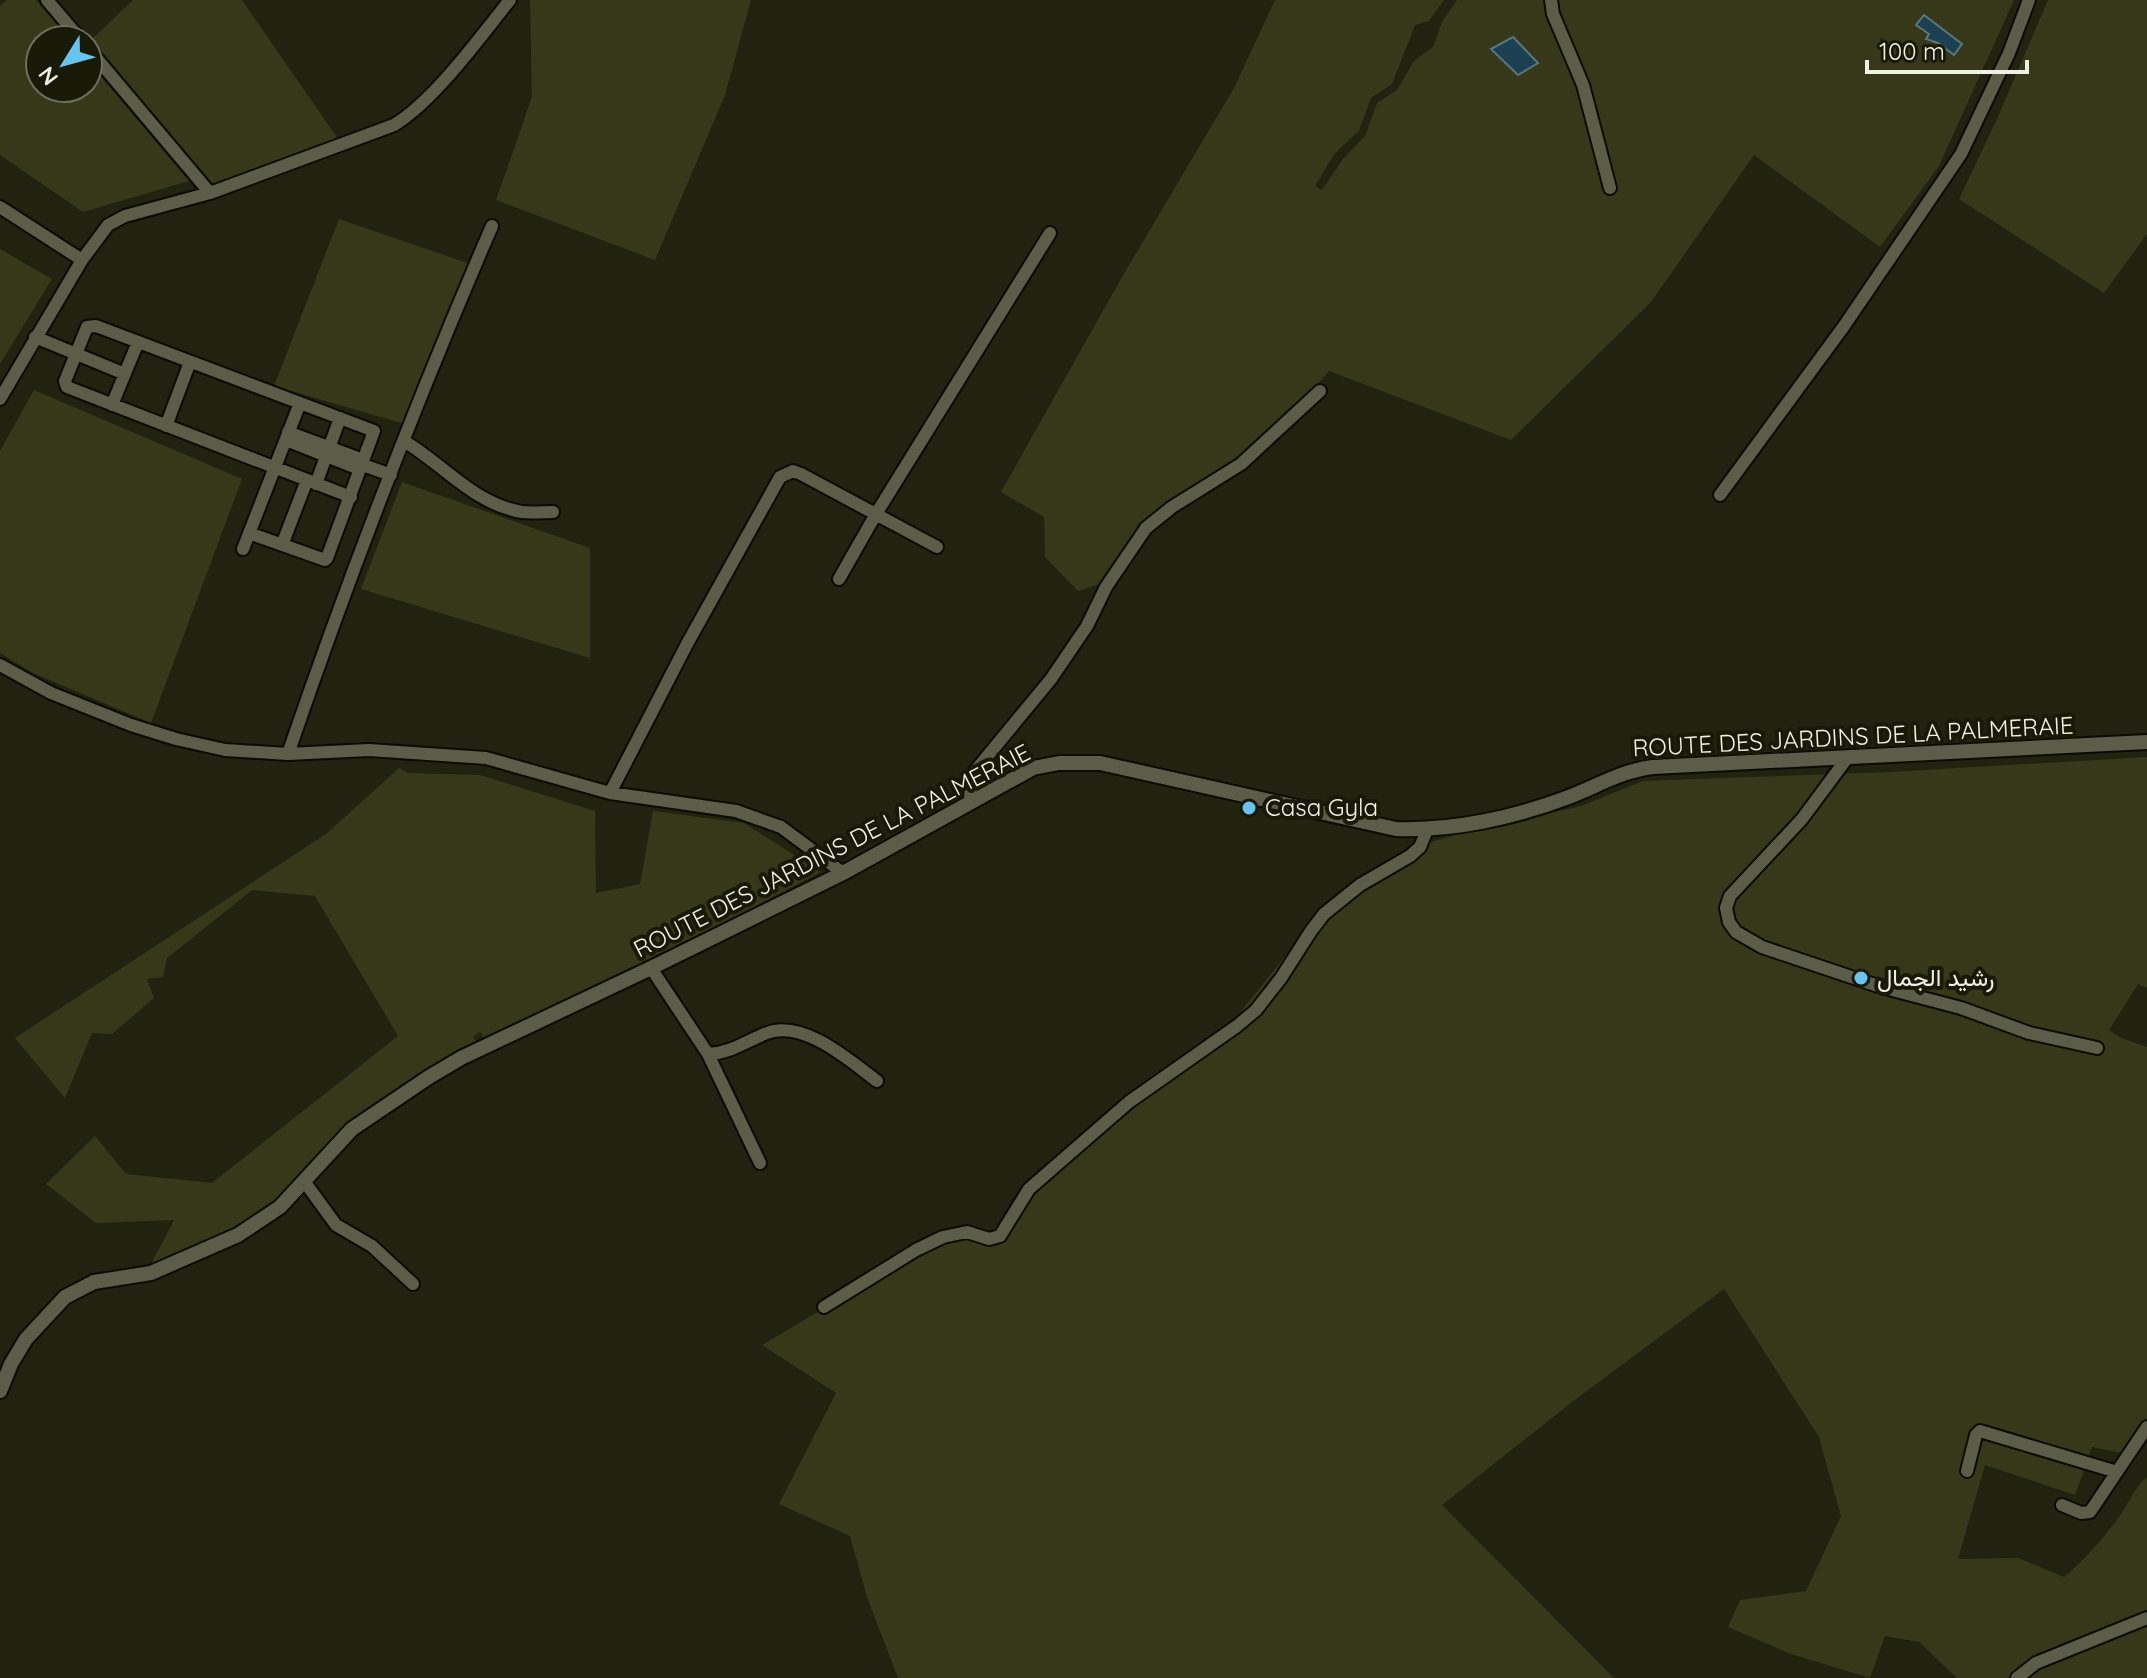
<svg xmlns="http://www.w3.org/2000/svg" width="2147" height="1678" font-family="Quicksand,Vazirmatn,sans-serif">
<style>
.green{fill:#373819}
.water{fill:#1b4051;stroke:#5b757e;stroke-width:2}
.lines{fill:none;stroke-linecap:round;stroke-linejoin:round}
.minor-casing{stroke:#0b0b00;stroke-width:16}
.tertiary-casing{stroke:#0b0b00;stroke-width:18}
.minor{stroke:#5c5d49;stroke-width:12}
.tertiary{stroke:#5c5d49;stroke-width:14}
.poi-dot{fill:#67c4ef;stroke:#181907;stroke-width:3}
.labels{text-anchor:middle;stroke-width:8;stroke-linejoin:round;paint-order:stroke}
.street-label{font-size:24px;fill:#f0f1e6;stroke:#181907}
.poi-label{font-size:24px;fill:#f0f1e6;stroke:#181907;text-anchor:start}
</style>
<rect width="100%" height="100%" fill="#222210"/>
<path class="green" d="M7 0H36L70 40H40V88H88V61L189 181 83 212 0 155V6Z
M133 0H242L338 139 210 188 88 43Z
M530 0H751L725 95 655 260 496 200 532 97Z
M1275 0H1444L1429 21 1415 25 1392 84 1371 98 1359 131 1335 153 1315 186 1322 190 1343 159 1365 136 1377 103 1397 90 1414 61 1433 47 1442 22 1457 0H2014L1939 166 1880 247 1754 155 1651 302 1511 440 1329 371 1293 413 1234 464 1150 516 1106 582 1078 591 1045 557 1044 517 1001 492 1122 277 1234 88Z
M2048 0H2147V234L2104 293 1959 199 1997 119Z
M339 219 470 264 408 425 274 386Z
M0 249 52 279 0 364Z
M34 390 242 479 151 723 33 673 0 653V451Z
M402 482 590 548V658L361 589Z
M2147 757V988L2138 984 2109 1030 2121 1038 2147 1047V1425L2132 1455 2092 1447 2075 1495 1985 1465 1958 1559 2018 1558 2064 1577C2084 1560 2101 1541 2117 1520 2128 1506 2133 1488 2147 1477V1678H1957L1919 1642 1885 1636 1870 1678 1791 1654 1728 1627 1740 1600 1806 1591 1841 1516 1819 1437 1724 1289 1572 1402 1442 1505 1614 1678H898L867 1597 850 1536 779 1504 836 1393 762 1345 960 1228 989 1234 1137 1088 1235 1019 1311 924 1350 885 1407 849 1462 833 1581 806 1643 781 1891 772Z
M399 768 408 773 480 775 595 811 596 893 640 884 653 811 744 823 821 872 616 979H610L546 1017 487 1042 480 1032 473 1037 479 1044 449 1057 437 1068 350 1120 263 1215 147 1272 174 1220 96 1223 46 1184 95 1136 126 1174 212 1183 398 1036 315 896 252 890 167 958 163 977 147 979 154 998 112 1034 92 1033 65 1098 15 1038 326 834Z"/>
<path class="water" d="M1924 15 1962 44 1954 55 1938 43 1926 39 1929 34 1916 25Z
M1513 37 1538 63 1518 75 1491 49Z"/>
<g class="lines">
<defs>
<path id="minor" d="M47 0 81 40
M1551 0 1553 14 1583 85 1610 188
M88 48 210 193
M0 207 82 260
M35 337 125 374
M0 399 82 260 108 225 125 216 210 193 394 125C434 101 480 37 510 0
M112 405 138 342
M166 426 190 362
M288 432 358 458 363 465
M286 440 354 467 363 465 391 475
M404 441C444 465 474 504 522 512 532 513 543 512 553 512
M316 484 340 418
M1720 495 1844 326 1961 154 2009 53 2029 0
M249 533 325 560 327 558 374 431 96 326 87 327 65 381 67 387 351 497
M282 545 307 480
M243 549 300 403
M839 579 876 514 1050 233
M0 665 51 693 131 725 176 739 225 750 288 754 369 750 486 758 610 793 736 811 781 827 843 873
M288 754C349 576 417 399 492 226
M1848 757 1802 819 1730 896 1726 908 1729 922 1736 932 1762 947 1881 987 1961 1008 2029 1033 2097 1048
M610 793 687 644 780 477 793 471 801 474 937 547
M970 802 971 776 1051 679 1087 626 1106 587 1146 528 1172 507 1241 464 1320 391
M651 968 708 1054 760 1163
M708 1054C731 1053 746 1041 767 1033 803 1019 849 1060 877 1081
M304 1181 336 1225 372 1246 413 1284
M824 1307 916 1250 943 1237 967 1232 989 1239 1000 1236 1029 1189 1129 1102 1237 1026 1256 1010 1281 978 1311 931 1324 914 1360 885 1410 856 1420 847 1427 830
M1967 1471 1976 1435 1980 1431 2117 1472
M2062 1505 2081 1513 2090 1512 2147 1427
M2017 1678 2036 1663 2147 1618"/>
<path id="tertiary" d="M0 1391 11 1364 26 1339 65 1297 94 1282 151 1273 238 1235 280 1207 352 1129 429 1077 461 1058 651 968 843 873 1033 768 1059 763H1100L1396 829C1452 831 1513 818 1566 798 1596 787 1620 771 1653 767L2147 742"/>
</defs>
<use href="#minor" class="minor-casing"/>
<use href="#tertiary" class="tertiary-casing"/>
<use href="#minor" class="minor"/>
<use href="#tertiary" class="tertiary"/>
</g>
<g class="poi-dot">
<circle cx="1249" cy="808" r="8"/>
<circle cx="1861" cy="978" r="8"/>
</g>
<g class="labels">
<g class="street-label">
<text transform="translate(1853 737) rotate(-3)" y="8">ROUTE DES JARDINS DE LA PALMERAIE</text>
<text transform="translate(832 851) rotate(-27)" y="8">ROUTE DES JARDINS DE LA PALMERAIE</text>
</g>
<g class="poi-label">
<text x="1265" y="816">Casa Gyla</text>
<text x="1877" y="986">رشيد الجمال</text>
</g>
</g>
<g transform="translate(64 64) rotate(233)"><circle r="38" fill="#181907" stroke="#6e6f60" stroke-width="2"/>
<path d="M0-6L14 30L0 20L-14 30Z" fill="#67c4ef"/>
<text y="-12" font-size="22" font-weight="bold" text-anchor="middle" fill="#f0f1e6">N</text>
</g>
<path d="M1867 60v12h160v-12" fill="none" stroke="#f0f1e6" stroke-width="4"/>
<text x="1879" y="60" font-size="24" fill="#f0f1e6" stroke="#181907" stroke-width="6" paint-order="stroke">100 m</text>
</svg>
